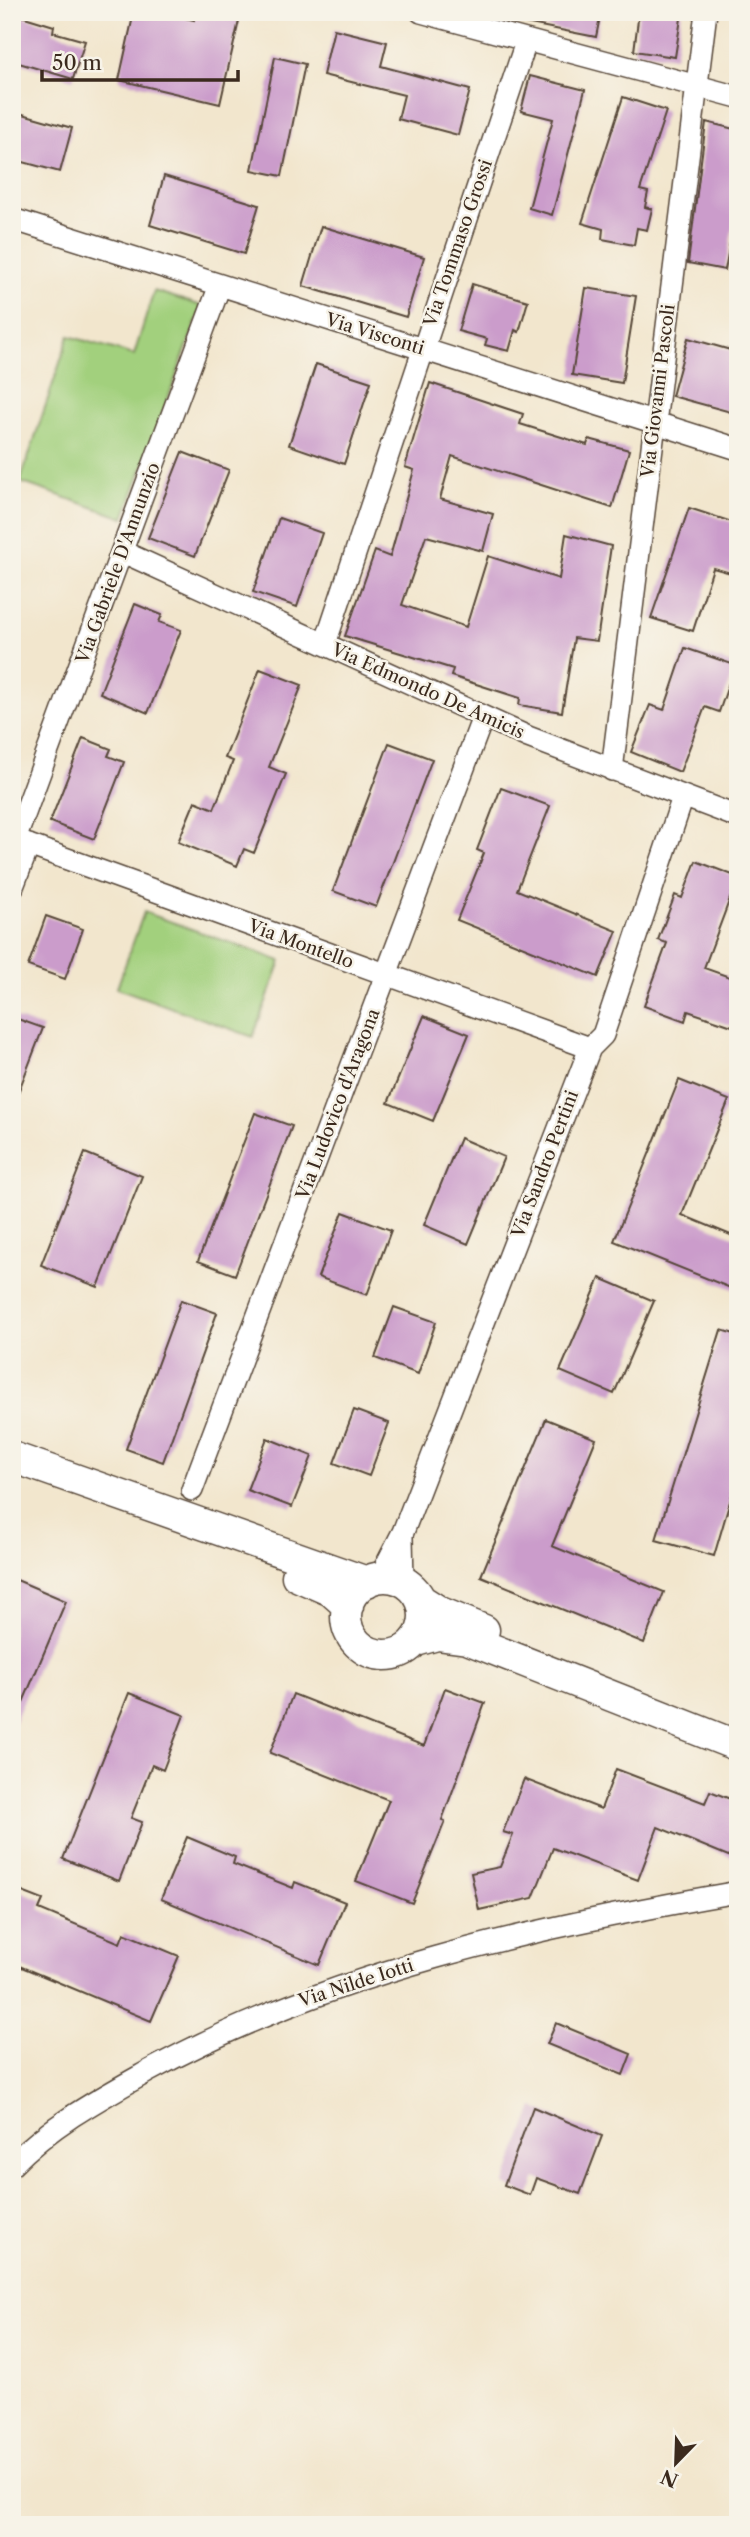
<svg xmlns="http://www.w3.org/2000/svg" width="750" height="2537" font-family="'Libre Caslon Text',serif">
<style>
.green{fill:#a2d07d;stroke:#6e7d4e;stroke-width:2}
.building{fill:#cb9ccb}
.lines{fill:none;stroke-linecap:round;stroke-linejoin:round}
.street-casing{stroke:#564638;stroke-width:24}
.secondary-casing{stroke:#564638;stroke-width:33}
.street{stroke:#fff;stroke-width:21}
.secondary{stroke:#fff;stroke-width:30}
.labels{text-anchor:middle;stroke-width:5;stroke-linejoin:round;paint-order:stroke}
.street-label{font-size:18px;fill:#3b2a1e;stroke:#f7f3e8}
</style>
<rect width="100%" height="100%" fill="#f7f3e8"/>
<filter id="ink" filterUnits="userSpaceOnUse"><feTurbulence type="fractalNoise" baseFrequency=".0143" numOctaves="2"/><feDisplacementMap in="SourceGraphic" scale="14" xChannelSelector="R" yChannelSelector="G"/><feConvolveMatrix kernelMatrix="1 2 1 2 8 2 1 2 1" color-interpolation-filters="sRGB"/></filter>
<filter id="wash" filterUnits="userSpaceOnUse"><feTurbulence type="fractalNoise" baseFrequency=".00686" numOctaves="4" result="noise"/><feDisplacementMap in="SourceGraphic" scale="28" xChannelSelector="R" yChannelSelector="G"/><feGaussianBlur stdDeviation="1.57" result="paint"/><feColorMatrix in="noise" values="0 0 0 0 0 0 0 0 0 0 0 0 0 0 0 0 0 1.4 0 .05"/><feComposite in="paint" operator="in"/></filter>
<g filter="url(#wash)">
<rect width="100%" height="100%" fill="#f2e6cd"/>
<path class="green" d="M154 291 202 306 124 518 20 482 69 336 134 355Z
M144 912 281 961 253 1037 117 988Z"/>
<g id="blocks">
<path class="building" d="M134 12H160L194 20 196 12H241L220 104 119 80Z
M521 12H601L596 37 520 22Z
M639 12H682L675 57 634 51Z
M18 15 54 26 53 32 85 41 73 79 12 61V21L16 22Z
M334 29 387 42 381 66 470 90 458 135 398 119 404 95 323 75Z
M275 57 305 64 282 176 252 170Z
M530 76 585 90 552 215 529 208 553 119 521 111Z
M623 97 666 111 640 190 648 192 645 207 652 209 647 230 637 228 634 245 602 239 603 229 582 223Z
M12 111 72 128 60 172 12 159Z
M706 122 738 130V199L725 270 688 263Z
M164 176 259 205 244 254 150 225Z
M321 226 424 257 406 317 303 286Z
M472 284 528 301 519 332 515 330 509 351 485 345 487 339 458 331Z
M586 288 636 296 622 383 572 375Z
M688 338 734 351 730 365 738 367V414L672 396Z
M316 364 371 382 344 464 289 445Z
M430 383 523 414 520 424 587 445 589 439 629 450 612 508 452 456 440 499 493 514 483 551 426 536 402 605 466 627 488 556 559 579 566 534 611 546 597 641 574 638 562 712 519 705 520 698 451 676 453 669 345 636 375 551 390 557 414 470 405 467Z
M182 452 229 470 195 556 148 538Z
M689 508 738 524V575L713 568 693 631 651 618Z
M279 518 322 533 297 607 253 592Z
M135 604 162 615 159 622 181 630 148 713 100 693Z
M685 648 735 665 719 712 705 707 680 772 631 752 650 705 664 710Z
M260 669 302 685 269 767 286 774 254 853 244 849 237 866 178 842 195 801 214 809 233 761 225 758Z
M83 738 111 749 108 756 124 762 94 839 50 822Z
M389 743 432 759 376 907 333 891Z
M501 788 550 806 517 890 617 931 598 977 457 920 484 853 477 850Z
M696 861 738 877 704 968 738 980V1028L688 1011 685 1021 644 1006 667 943 658 940 675 895 682 898Z
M46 916 83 929 65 979 28 966Z
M424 1016 469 1034 433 1121 388 1103Z
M12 1017 43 1028 14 1103H12Z
M679 1080 729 1100 682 1215 738 1238V1291L614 1241Z
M255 1113 292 1126 235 1275 198 1261Z
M460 1138 504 1157 468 1244 424 1225Z
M85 1153 142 1176 98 1287 41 1265Z
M343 1212 391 1230 367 1295 318 1277Z
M600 1278 654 1301 614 1394 560 1371Z
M181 1300 217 1313 163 1462 126 1449Z
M394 1307 436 1322 418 1374 375 1358Z
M721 1330 738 1335V1474L714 1556 656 1540Z
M354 1410 389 1423 369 1476 334 1463Z
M546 1419 596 1439 552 1546 664 1592 644 1643 481 1576Z
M267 1438 312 1456 292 1507 247 1490Z
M12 1578 66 1601 12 1728Z
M445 1688 485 1703 442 1820 445 1821 412 1903 356 1881 389 1800 270 1753 293 1694 424 1746Z
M129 1693 184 1715 163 1770 152 1765 131 1818 142 1822 119 1881 63 1859Z
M616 1769 705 1803 710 1791 738 1802V1860L658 1827 638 1880 553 1848 533 1898 479 1910 471 1873 500 1867 513 1835 503 1832 524 1779 601 1809Z
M187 1837 235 1857 233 1864 293 1888 295 1882 345 1902 319 1965 161 1899Z
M12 1888 43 1900 39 1909 120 1943 124 1933 179 1956 151 2021 12 1963Z
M556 2023 631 2054 623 2075 547 2044Z
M533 2107 602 2136 580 2194 536 2178 530 2195 504 2185Z"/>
</g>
</g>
<g filter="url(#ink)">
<use href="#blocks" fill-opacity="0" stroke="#564638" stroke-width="2"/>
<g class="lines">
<defs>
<path id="street" d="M421 12 738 97
M12 219 738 449
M123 552 528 737 738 817
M325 644 526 42
M612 770 706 12
M12 839 590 1048
M15 840 220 285
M12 889 29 845
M192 1490 483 717
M402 1537 403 1581
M380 1577 403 1532 590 1048 603 1035 683 797
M12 2165C51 2125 99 2099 147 2072 329 1972 535 1927 738 1892"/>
<path id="secondary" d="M12 1457 367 1582
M297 1576 331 1591 348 1606
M346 1616a39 39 0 1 1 78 0a39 39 0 1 1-78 0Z
M421 1600 440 1612 484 1630
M416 1641 437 1635 467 1639 738 1746"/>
</defs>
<use href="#street" class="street-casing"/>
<use href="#secondary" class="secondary-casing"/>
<use href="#street" class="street"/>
<use href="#secondary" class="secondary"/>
</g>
</g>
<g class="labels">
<g class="street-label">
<text transform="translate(458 243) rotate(-71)" y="6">Via Tommaso Grossi</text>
<text transform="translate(375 334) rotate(17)" y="6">Via Visconti</text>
<text transform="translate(658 391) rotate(-83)" y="6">Via Giovanni Pascoli</text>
<text transform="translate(118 563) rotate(-70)" y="6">Via Gabriele D'Annunzio</text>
<text transform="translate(428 691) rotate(24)" y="6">Via Edmondo De Amicis</text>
<text transform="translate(301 944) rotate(20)" y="6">Via Montello</text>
<text transform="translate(338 1104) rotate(-69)" y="6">Via Ludovico d'Aragona</text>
<text transform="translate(545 1164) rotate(-69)" y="6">Via Sandro Pertini</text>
<text transform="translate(356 1983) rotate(-18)" y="6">Via Nilde Iotti</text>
</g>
</g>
<rect width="750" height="2537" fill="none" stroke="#f7f3e8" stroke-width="42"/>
<g transform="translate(676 2463) rotate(203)" stroke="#f7f3e8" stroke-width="5" paint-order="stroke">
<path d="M0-5L12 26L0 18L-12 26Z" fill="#3b2a1e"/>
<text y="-10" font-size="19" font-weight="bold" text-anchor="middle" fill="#3b2a1e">N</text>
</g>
<path d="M42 70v10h196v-10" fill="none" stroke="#3b2a1e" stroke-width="3.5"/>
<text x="52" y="70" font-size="21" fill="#3b2a1e" stroke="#f7f3e8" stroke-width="5" paint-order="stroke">50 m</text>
</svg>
